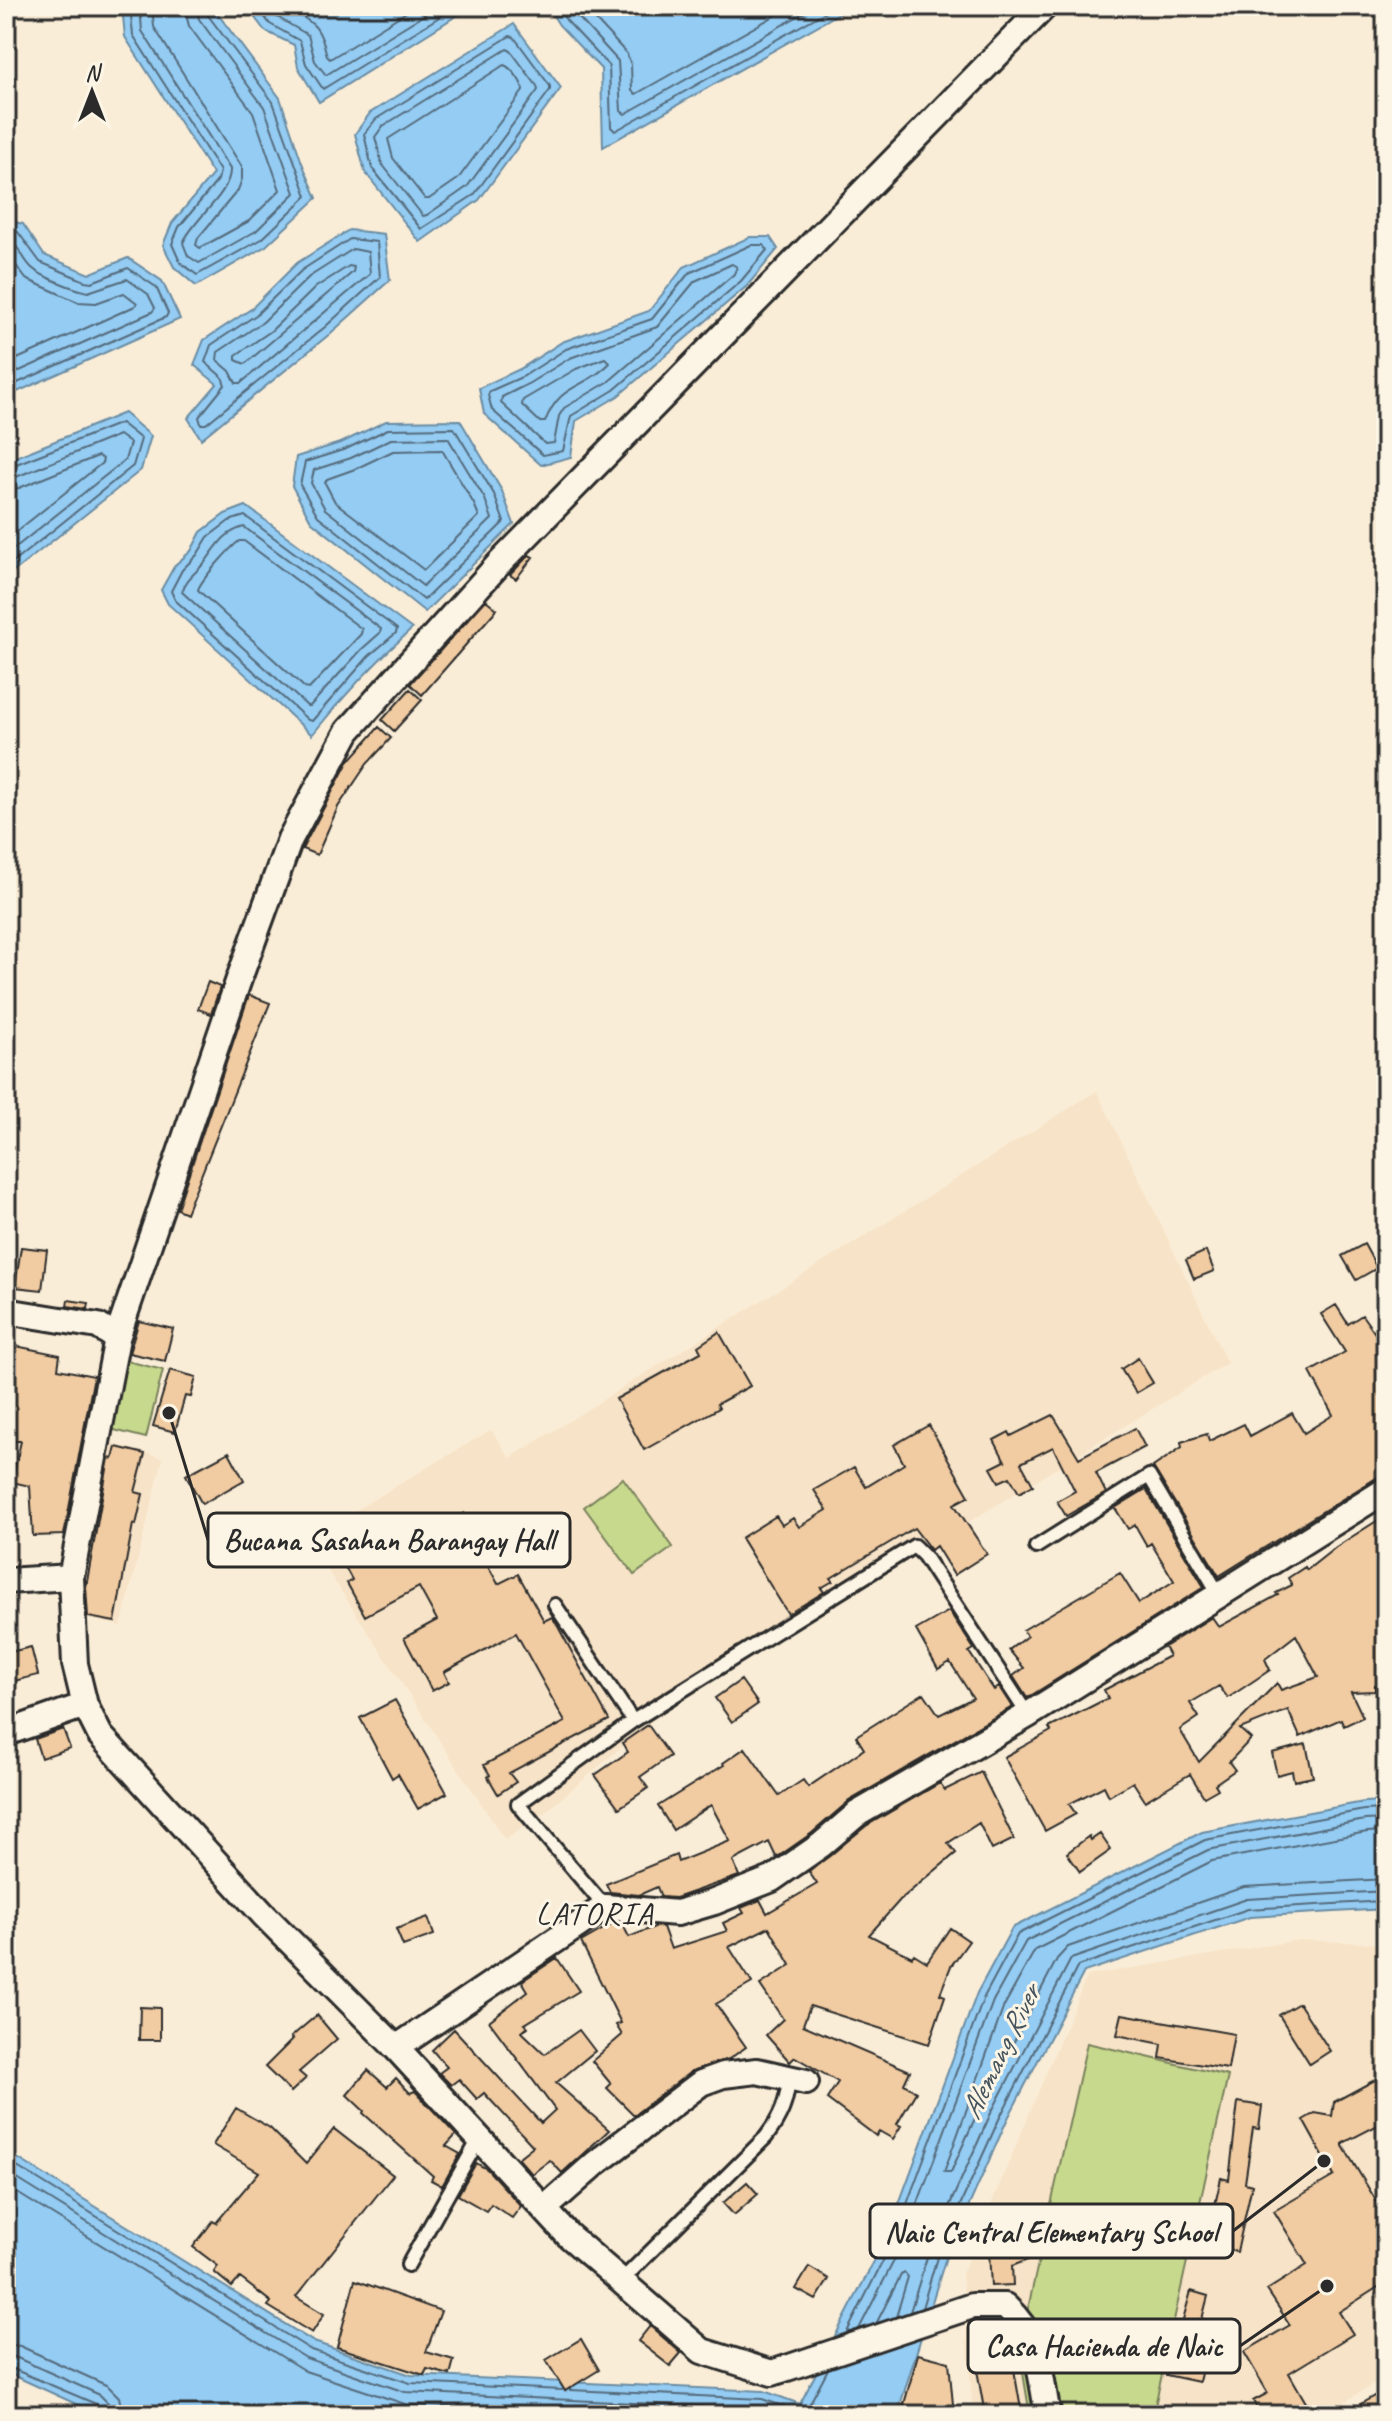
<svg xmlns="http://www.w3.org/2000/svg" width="1392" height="2421" font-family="Caveat,sans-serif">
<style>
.built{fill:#f7e3c7}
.green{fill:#c7d98d;stroke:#79825c;stroke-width:2}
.water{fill:#94ccf3;stroke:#6a8ca3;stroke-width:2}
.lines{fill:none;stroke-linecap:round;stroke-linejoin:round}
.shore{stroke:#556b7b;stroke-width:2}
.building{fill:#f1cba1;stroke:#2b2b2b;stroke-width:2;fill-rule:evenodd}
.lane-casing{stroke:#2b2b2b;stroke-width:18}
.street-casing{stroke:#2b2b2b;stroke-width:30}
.lane{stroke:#fcf5e5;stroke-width:12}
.street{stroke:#fcf5e5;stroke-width:24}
.labels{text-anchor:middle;stroke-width:6;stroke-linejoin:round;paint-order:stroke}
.water-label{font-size:30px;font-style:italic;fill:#45535d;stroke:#fcf5e5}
.quarter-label{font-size:32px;letter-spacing:2px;fill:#2b2b2b;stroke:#fcf5e5}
.leader{fill:none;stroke:#2b2b2b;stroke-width:3}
.callout-dot{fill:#2b2b2b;stroke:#fcf5e5;stroke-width:3}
.callout{fill:#fcf5e5;stroke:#2b2b2b;stroke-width:3}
.callout-label{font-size:30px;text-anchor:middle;font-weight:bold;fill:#2b2b2b}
</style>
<rect width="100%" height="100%" fill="#faedd7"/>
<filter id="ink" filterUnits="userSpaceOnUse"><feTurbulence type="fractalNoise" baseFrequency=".0125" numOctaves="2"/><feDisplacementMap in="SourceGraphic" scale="16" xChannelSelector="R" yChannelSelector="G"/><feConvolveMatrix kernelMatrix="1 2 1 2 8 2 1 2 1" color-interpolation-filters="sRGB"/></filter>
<g filter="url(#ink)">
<path class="built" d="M1097 1091 1227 1363 670 1706 544 1813 505 1840 307 1539 491 1430 510 1458Z
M108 1442 163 1458 121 1626 77 1617Z
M1299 1940 1386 1944V2377L1327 2412 1302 2415H973L962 2274 1087 1976Z"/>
<path class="green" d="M127 1361 163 1370 146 1438 110 1429Z
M623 1478 673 1547 634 1575 584 1507Z
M1087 2043 1228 2076 1153 2415H1030L1019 2349Z"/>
<path class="water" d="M122 6H212L280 98 302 163 317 198 266 246 196 286 174 267 163 245 172 223 213 174 125 37Z
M246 6H472L319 102 298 67 294 45 265 31Z
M547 6H852L603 147 601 69 559 25Z
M514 24 561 88 479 200 420 242 365 172 355 134 370 113Z
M6 220 23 224 44 255 89 274 128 258 162 281 180 319 6 397Z
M349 230 384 234 390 280 331 333 201 439 188 418 217 384 194 365 204 340 251 309 297 263Z
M750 237H770L778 249 747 286 618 396 576 421 571 457 541 465 484 414 479 388 520 369 562 342 649 311 684 267Z
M124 413 151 436 141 470 6 578V461Z
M460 420 502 491 514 524 425 612 311 521 292 486 296 457 343 442 386 421Z
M246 506 412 629C375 662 343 696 312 735L168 604 161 590 175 565 191 551 201 532 225 514Z
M1386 1801V1909L1250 1917 1084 1972 1007 2120 946 2257 897 2415H100L6 2372V2151L314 2342 411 2375 764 2391 800 2404 887 2236 977 1993 1012 1928 1202 1832 1364 1802Z"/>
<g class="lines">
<path class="shore" d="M130 6 133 35 220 171 218 180 179 227 172 244 180 262 197 275 262 239 307 196 273 102 207 14 206 6
M140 6 142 31 230 169C231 194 193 219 183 243L188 256 199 263 256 231 295 193 264 107 199 19 196 6
M152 6 154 27 242 167V179L238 190 198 238 196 245 200 248 249 221 280 190 253 112 189 26 184 6
M256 6 270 24 300 41 306 64 323 89 457 6
M268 6 277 17 308 35 315 61 326 75 438 6
M284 6C312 23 319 22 327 56L330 59 416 6
M557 6 566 20 609 66 611 127 615 131 836 6
M568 6 618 61 621 111 625 114 816 6
M583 6 627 54 631 65 632 91 636 94 792 6
M510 36 514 37 550 86V90L474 195 421 229 372 168 364 134 376 119Z
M507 49 511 51 537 86 538 90 467 187 427 215 423 216 382 164 375 137 383 126Z
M504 65C512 68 523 83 523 91L458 179 429 199H425L393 158 388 139Z
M6 228 18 232 40 262 85 281 92 282 128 268 156 287 168 313 166 317 6 388
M6 239C19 243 22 259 32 268 42 277 74 289 88 292L127 279 148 294 155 308 152 312 6 377
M350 239 377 242 380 277 325 327 206 424H201L199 417 225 385 222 377 205 362 211 345 256 315 302 270Z
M751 245H764L767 250 741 281 614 390 571 416 563 451 543 455 492 410 488 395 490 391 524 376 566 349 652 319 689 273Z
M353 249 368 252 370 274 241 383H236L230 371 217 360 218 352 263 322 309 277Z
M6 252 26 279 78 302 96 303 124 293 137 303 135 306 6 364
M732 264 737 267 734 274 608 382 564 408 559 416 554 443 545 444 501 403 502 397 528 384 570 358 657 327 695 281Z
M349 266 354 267 353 272 245 364 236 360V355L271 331 316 287Z
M605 358 610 363C584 390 560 382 545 422H540L522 405 523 400 576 369Z
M454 428 494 494 504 522 424 600 318 516 300 485 305 462 346 449 388 429Z
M448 438 485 499 492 519 423 586 325 509 311 483 314 470 351 458 391 439Z
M442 450 474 504 479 516 424 570 335 502 325 483 327 479 355 469 393 451Z
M6 468 121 423 141 439 133 466 6 568
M6 478 16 477 119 435 130 443 125 460 6 555
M6 490 19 488 98 456 103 459 102 463 6 540
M245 516 397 629 396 633 369 656 312 721 308 720 175 600 171 591 182 570 197 555 208 537 229 521Z
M244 527 381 629 380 633 362 649 310 706H307L182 592C186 578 197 572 206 561 218 545 223 533 244 527Z
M239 541H244L362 629 361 634 309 689 305 688 198 590C200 581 230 548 239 541Z
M1386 1831 1367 1832 1212 1861 1035 1950 1004 2006 944 2172H951L980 2107 1057 1959 1068 1947 1244 1887 1386 1879
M6 2160 311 2350 410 2383 562 2390
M6 2172 306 2358 405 2392 760 2409 777 2415
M6 2186 305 2371 408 2405 631 2415
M922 2308 938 2254 1000 2117 1078 1966 1248 1909 1386 1901
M910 2312 929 2251 991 2113 1071 1959 1247 1899 1386 1891
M876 2324 901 2275 905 2273 908 2277 896 2317
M859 2329 903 2243 993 2001 1026 1941 1208 1850 1365 1820 1386 1819
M846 2334 894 2239 984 1997 1018 1934 1205 1840 1364 1810 1386 1809
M6 2344 20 2346 108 2386 119 2397 123 2415
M6 2356 15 2357 100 2395 108 2403 111 2415
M6 2366 96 2404 100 2409 101 2415
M570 2390 762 2399 800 2412 808 2407 828 2369"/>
</g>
<path class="building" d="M529 555 533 557 516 579 510 575Z
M486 600 497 609 422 695 410 684Z
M410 689 422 700 394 731 382 720Z
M379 727 391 738 367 764 338 807 317 855 302 849 348 762Z
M208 982 220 987 211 1014 198 1009Z
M249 995 270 1003 186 1213 177 1209Z
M1364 1244 1377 1268 1356 1280 1342 1256Z
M21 1247 47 1250 42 1290 15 1287Z
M1206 1251 1214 1271 1194 1279 1186 1260Z
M68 1300 89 1303 88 1309 67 1306Z
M1336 1305 1348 1324 1362 1315 1386 1349V1475L1378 1477 1219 1576 1153 1467 1182 1447 1181 1442 1207 1434 1209 1441 1244 1424 1250 1436 1292 1413 1304 1433 1333 1415 1310 1372 1345 1352 1321 1314Z
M139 1321 173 1329 165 1361 129 1353Z
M719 1332 750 1386 717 1404 719 1408 644 1450 616 1399 701 1352 698 1346Z
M6 1344 60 1355 58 1369 94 1376 64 1535 33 1536 30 1486 12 1482 21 1441H6Z
M1138 1358 1153 1383 1136 1393 1121 1369Z
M170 1370 196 1377 191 1397 185 1396 175 1432 153 1426Z
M1053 1415 1079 1458 1135 1428 1145 1447 1096 1473 1106 1493 1066 1516 1057 1501 1075 1491 1053 1447 1021 1463 1033 1485 1019 1493 1010 1477 999 1482 991 1468 1005 1461 994 1440 1009 1432 1011 1436Z
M929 1425 969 1496 954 1504 987 1554 954 1575 936 1546 931 1550 914 1528 831 1578 833 1581 821 1588 824 1592 788 1614 741 1538 776 1516 782 1525 793 1518 799 1527 827 1510 814 1490 854 1467 866 1487 904 1464 894 1445Z
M116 1447 145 1454 135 1492 143 1494 136 1525 133 1524 115 1622 88 1617 86 1587 109 1458 113 1459Z
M229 1452 244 1480 202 1504 186 1475Z
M1146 1489 1204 1587 1027 1698 1013 1676 1024 1668 1009 1650 1027 1636 1023 1630 1120 1573 1139 1603 1174 1581 1151 1543 1147 1546 1135 1525 1128 1529 1115 1508Z
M464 1513 473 1529 469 1531 498 1584 518 1574 544 1621 552 1617 556 1623 609 1720 509 1773 516 1782 498 1794 488 1777 490 1775 484 1765 565 1722 516 1633 444 1672 449 1682 432 1691 404 1638 437 1620 419 1587 365 1616 347 1583 352 1580 336 1550 353 1541 367 1566Z
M1386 1515V1685H1375V1691L1351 1692 1363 1717 1344 1726 1341 1719 1300 1737 1288 1710 1240 1729 1251 1739 1229 1762 1235 1770 1215 1784 1218 1789 1204 1797 1190 1774 1145 1801 1133 1782 1109 1796 1104 1786 1069 1804 1076 1814 1045 1831 1004 1757 1051 1731 1049 1728 1108 1698 1104 1690 1169 1656 1164 1647 1212 1617 1219 1627 1278 1595 1276 1593 1292 1585 1288 1578 1305 1567 1307 1570 1336 1547ZM1296 1635 1318 1677 1281 1690 1277 1683 1199 1762 1180 1730 1199 1717 1190 1703 1219 1686 1228 1698 1270 1670 1265 1659Z
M949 1611 974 1649 969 1652 994 1690 999 1687 1012 1707 849 1801 812 1833 779 1856 776 1857 769 1842 733 1861 739 1876 675 1898 661 1897 657 1887 639 1895 610 1892 606 1884 676 1855 678 1862 730 1841 711 1805 673 1830 658 1806 724 1765 723 1763 745 1748 779 1796 803 1780 808 1787 864 1749 856 1736 924 1693 939 1715 973 1698 950 1662 938 1669 916 1630Z
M31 1647 38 1675 6 1683V1653Z
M741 1680 758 1704 732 1722 715 1698Z
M395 1700 447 1793 418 1809 398 1774 392 1778 360 1718Z
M648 1725 670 1756 640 1777 648 1788 619 1808 595 1775 628 1752 622 1743Z
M63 1729 70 1748 41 1758 35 1739Z
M1306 1744 1313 1777 1294 1781 1292 1771 1277 1775 1272 1753Z
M981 1772 1014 1839 992 1850 979 1823 948 1843 956 1853 900 1900 869 1935 912 1957 914 1954 927 1962 950 1928 969 1941 951 1966 940 1994 945 1996 929 2044 810 2006 803 2025 910 2071 904 2084 916 2092 897 2124 901 2126 893 2139 879 2131 876 2136 827 2099 838 2082 795 2057 790 2062 766 2035 783 2019 760 1985 791 1965 769 1927 729 1947 752 1983 716 2004 746 2047 729 2059 692 2071 634 2115 607 2088 611 2084 592 2061 622 2035 616 2025 621 2023 581 1942 614 1923H622L629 1937 657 1926 663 1927 671 1949 727 1931 723 1923 744 1913 741 1908 760 1900 767 1913 817 1884 809 1872 866 1826 940 1783 945 1790Z
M1100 1834 1111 1850 1080 1872 1067 1853 1089 1836 1091 1840Z
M428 1917 434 1935 403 1946 396 1929Z
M557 1958 579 1991 525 2024 528 2027 522 2032 545 2054 579 2030 595 2051 556 2083 609 2130 562 2173 550 2160 532 2174 518 2158 533 2146 484 2093 477 2099 459 2079 451 2085 439 2073 447 2067 432 2050 454 2029 541 2123 555 2110 489 2021 528 1991 522 1981Z
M1299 2003 1330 2051 1310 2064 1279 2015Z
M140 2007 160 2008V2040H139Z
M1122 2014 1234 2034 1228 2069 1160 2058 1162 2044 1117 2035Z
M317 2015 337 2039 299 2072 306 2078 291 2092 265 2067 293 2039 291 2037Z
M368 2070 387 2087 396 2078 410 2093 415 2091 456 2135 446 2146 460 2154 442 2186 431 2180 433 2176 363 2113 364 2111 347 2095Z
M1386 2074V2121L1343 2143V2146L1386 2217V2282L1339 2312 1353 2334 1289 2373 1313 2415H1261L1253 2401 1268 2393 1244 2352 1290 2325 1267 2290 1307 2265 1274 2211 1334 2176 1303 2120 1315 2113 1332 2116 1334 2102Z
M1238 2102 1262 2106 1259 2129 1253 2128 1245 2183 1252 2185 1237 2252 1206 2245 1221 2178 1229 2180Z
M236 2108 270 2128 306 2164 334 2129 393 2175 296 2297 324 2314 312 2333 268 2306 271 2302 240 2278 232 2287 214 2272 218 2266 193 2247 213 2221 216 2223 259 2172 213 2145Z
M476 2163 487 2169 521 2206 512 2218 491 2204 486 2211 458 2195Z
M747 2182 758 2194 734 2215 723 2203Z
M1019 2234 1028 2260 1012 2266 1013 2285 991 2286 988 2235Z
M809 2267 829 2279 816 2300 796 2289Z
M355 2280 441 2311 426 2352 454 2360 450 2375 427 2369 424 2375 337 2347Z
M1191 2291 1208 2296 1200 2327 1211 2329 1199 2382 1166 2375 1177 2322 1182 2323Z
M650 2326 681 2353 670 2366 638 2341Z
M581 2339 599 2370 565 2391 546 2360Z
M1009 2341 1022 2415H985L973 2347Z
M918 2354 949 2362 954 2415H901Z
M1386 2389V2415H1342Z"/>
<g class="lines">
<defs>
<path id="lane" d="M1036 1547 1149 1476 1220 1596
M555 1605 633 1721
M605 1907 518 1804 633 1721 914 1546 924 1556 1028 1715
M408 2265 479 2139
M621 2281 766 2137C781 2117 787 2102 789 2078"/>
<path id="street" d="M1045 6 497 566 348 731 290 839 239 979 117 1338 71 1577 75 1664 85 1705 100 1735 263 1914 396 2048 568 2235 702 2351 772 2373 972 2306H1005C1041 2339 1039 2370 1048 2415
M6 1311 98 1326 117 1338
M6 1581 71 1577
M6 1733 85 1705
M396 2048 605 1907 677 1913 714 1902 772 1879 821 1845 857 1814 1028 1715 1386 1490
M544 2209 596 2163 701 2083 723 2075 757 2071 806 2082"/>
</defs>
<use href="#lane" class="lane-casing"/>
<use href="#street" class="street-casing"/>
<use href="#lane" class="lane"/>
<use href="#street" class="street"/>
</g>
</g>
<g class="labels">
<g class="water-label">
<text transform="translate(1000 2052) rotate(-64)" y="10">Alemang River</text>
</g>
<g class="quarter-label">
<text x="595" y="1924">LATORIA</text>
</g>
</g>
<path class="leader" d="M169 1413L208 1540M1324 2161L1233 2231M1327 2286L1240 2346"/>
<g class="callout-dot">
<circle cx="169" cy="1413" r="8"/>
<circle cx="1324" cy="2161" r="8"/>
<circle cx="1327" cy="2286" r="8"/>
</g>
<g class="callout">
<rect x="208" y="1513" width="362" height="54" rx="8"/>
<rect x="870" y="2204" width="363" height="54" rx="8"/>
<rect x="968" y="2319" width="272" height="54" rx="8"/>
</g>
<g class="callout-label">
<text x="389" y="1550">Bucana Sasahan Barangay Hall</text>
<text x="1051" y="2242">Naic Central Elementary School</text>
<text x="1104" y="2356">Casa Hacienda de Naic</text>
</g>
<rect width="1392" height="2421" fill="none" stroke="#fcf5e5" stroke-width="32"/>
<rect x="16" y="16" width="1360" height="2389" fill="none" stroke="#2b2b2b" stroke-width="3" filter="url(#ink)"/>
<g transform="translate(92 92)" stroke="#fcf5e5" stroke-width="6" paint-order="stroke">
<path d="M0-6L14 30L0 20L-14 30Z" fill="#2b2b2b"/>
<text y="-12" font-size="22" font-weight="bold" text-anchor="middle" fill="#2b2b2b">N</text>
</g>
</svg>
